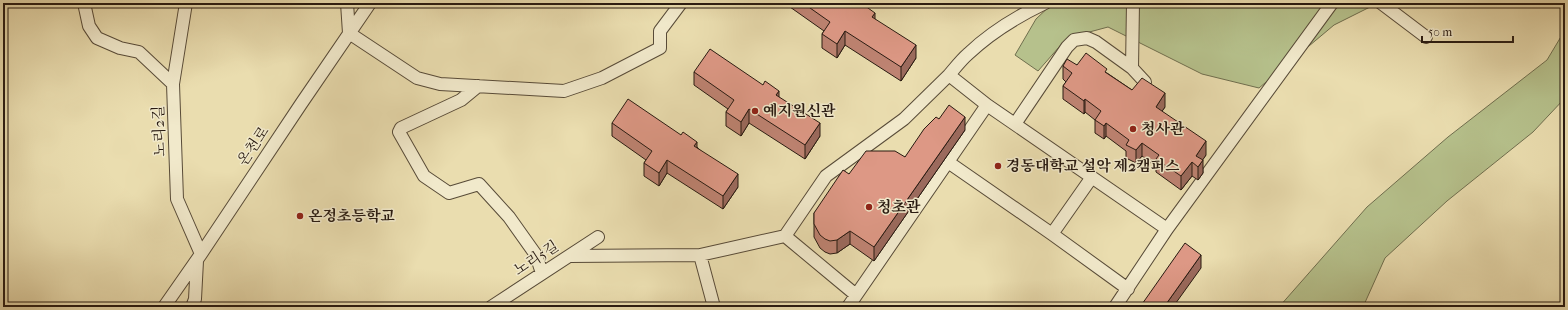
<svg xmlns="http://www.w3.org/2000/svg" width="1568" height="310" font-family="'IM FELL French Canon','Noto Serif KR',serif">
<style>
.green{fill:#b6c18c;stroke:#6f6e4e}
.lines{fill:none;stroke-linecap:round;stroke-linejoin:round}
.minor-casing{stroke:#584b38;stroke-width:14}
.minor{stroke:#f1e9cb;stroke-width:12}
.wall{fill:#be8372;stroke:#281a11}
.shaded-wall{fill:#9b6a5d;stroke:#281a11}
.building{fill:#dd9885;stroke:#281a11}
.poi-dot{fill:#8f2418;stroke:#f1e9cb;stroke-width:1.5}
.labels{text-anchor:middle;stroke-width:3;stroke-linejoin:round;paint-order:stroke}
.poi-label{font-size:15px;font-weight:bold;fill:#281a11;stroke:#f1e9cb;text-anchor:start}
.street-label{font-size:15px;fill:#281a11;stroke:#f1e9cb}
</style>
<rect width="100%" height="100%" fill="#eaddaf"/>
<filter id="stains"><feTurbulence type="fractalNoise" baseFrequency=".005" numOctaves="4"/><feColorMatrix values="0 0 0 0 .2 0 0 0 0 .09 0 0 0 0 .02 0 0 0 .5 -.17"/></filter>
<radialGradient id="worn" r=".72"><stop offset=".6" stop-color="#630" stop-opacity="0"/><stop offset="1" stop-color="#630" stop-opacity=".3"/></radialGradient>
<path class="green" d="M1053 3H1378L1334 25 1259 88 1202 74 1108 27 1067 38 1038 71 1015 55 1036 19Z
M1565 30V98L1533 132 1447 201 1385 258 1363 307H1279L1367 207 1448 137 1547 60Z"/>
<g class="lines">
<defs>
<path id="minor" d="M84 3 89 26 97 38 120 48 139 52 173 84
M186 3 173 84 177 199 201 254
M347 3 349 33 417 78 440 84 564 91 602 78 660 48V31L681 3
M1381 3 1426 37
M1132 68 1133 3
M949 75C955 68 961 60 968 54 990 33 1018 16 1045 3
M478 86 461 100 401 128 399 132 424 176 449 193 479 184 509 217 536 255 542 273
M1015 124 1067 47 1074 40 1087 38 1096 42 1132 68 1145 82
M948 162 1052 234 1128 289
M1052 234 1092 177
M785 236 826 176 904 119 949 75 987 105
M700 255 714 307
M569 256 700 255 785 236 856 295
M164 307 201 254 301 104 370 3
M192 307 195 299 197 261
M491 307 598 237
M848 307 987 105 1167 229
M1115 307 1167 229 1332 3"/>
</defs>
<use href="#minor" class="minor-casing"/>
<use href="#minor" class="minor"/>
</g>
<path class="wall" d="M790 3H853L875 19 916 58 901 81 845 45 837 58 822 48V34L824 31 790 7Z
M1077 65 1107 73 1132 90 1165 107 1162 111 1206 155 1202 160 1203 173 1198 180 1192 176 1181 190 1156 172V167L1142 156 1136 163 1126 158V151L1106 136 1104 139 1095 133V120L1085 112 1084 114 1063 99V86L1066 82 1063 79V66Z
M694 72 779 97 820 136 805 159 749 123 741 136 726 126V112L728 109 694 85Z
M612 123 697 147 738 187 723 209 667 173 659 186 644 176V163L646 160 612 136Z
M965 130 874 261 850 244 837 253 830 254 825 252 820 248 814 237V213L849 174 905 157Z"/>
<path class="shaded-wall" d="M875 13V26L872 17Z
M845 31V45L837 58V44Z
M916 45V58L901 81V67Z
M779 91V104L776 95Z
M1165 93V107L1156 120V107Z
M1085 99V112L1084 114V101Z
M749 109V123L741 136V122Z
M965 117V130L874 261V247Z
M820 123V136L805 159V145Z
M1106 123V136L1104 139V126Z
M1206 141V155L1198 167 1196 156Z
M697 142V155L694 146Z
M1142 143V156L1136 163V150Z
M667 160V173L659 186V173Z
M1203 160V173L1198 180V167Z
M1192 162V176L1181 190V176Z
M738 174V187L723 209V196Z
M850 231V244L837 253V240Z
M1201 255V268L1173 307H1164Z"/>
<path class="building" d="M803 3H853L858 7 861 3 875 13 872 17 916 45 901 67 845 31 837 44 822 34 830 22Z
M710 49 763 85 765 81 779 91 776 95 820 123 805 145 749 109 741 122 726 112 734 100 694 72Z
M1086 53 1107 69 1105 72 1132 90 1142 78 1165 93 1156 107 1206 141 1196 156 1203 160 1198 167 1192 162 1181 176 1156 159 1159 155 1142 143 1136 150 1126 145 1129 140 1106 123 1104 126 1095 120 1101 111 1085 99 1084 101 1063 86 1072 73 1063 66 1067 59 1077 65Z
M628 99 681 135 683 132 697 142 694 146 738 174 723 196 667 160 659 173 644 163 652 151 612 123Z
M949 105 965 117 874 247 850 231 837 240 830 241 825 239 820 235 814 224V213L843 170 849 174 866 151H895L905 157 924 129 936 117 939 119Z
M1185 243 1201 255 1164 307H1140Z"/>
<g class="poi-dot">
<circle cx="755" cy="111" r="4"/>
<circle cx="1133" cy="129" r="4"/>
<circle cx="998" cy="166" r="4"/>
<circle cx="869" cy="207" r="4"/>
<circle cx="300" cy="216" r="4"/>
</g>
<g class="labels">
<g class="poi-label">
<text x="763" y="116">예지원신관</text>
<text x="1141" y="134">청사관</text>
<text x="1006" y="171">경동대학교 설악 제2캠퍼스</text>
<text x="877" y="212">청초관</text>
<text x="308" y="221">온정초등학교</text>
</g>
<g class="street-label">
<text transform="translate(159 131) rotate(-92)" y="5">노리2길</text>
<text transform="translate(253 146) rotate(-56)" y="5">온천로</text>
<text transform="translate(536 258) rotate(-33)" y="5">노리5길</text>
</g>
</g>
<rect width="1568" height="310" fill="none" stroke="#eaddaf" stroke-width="16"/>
<rect x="4" y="4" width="1560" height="302" fill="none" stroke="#281a11" stroke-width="2"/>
<rect x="8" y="8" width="1552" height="294" fill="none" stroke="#281a11"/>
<path d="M1422 36v6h91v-6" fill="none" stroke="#281a11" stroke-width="2"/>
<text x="1428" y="36" font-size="12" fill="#281a11" stroke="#f1e9cb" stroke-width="3" paint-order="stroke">50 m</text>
<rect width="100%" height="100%" filter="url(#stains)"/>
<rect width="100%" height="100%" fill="url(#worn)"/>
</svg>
